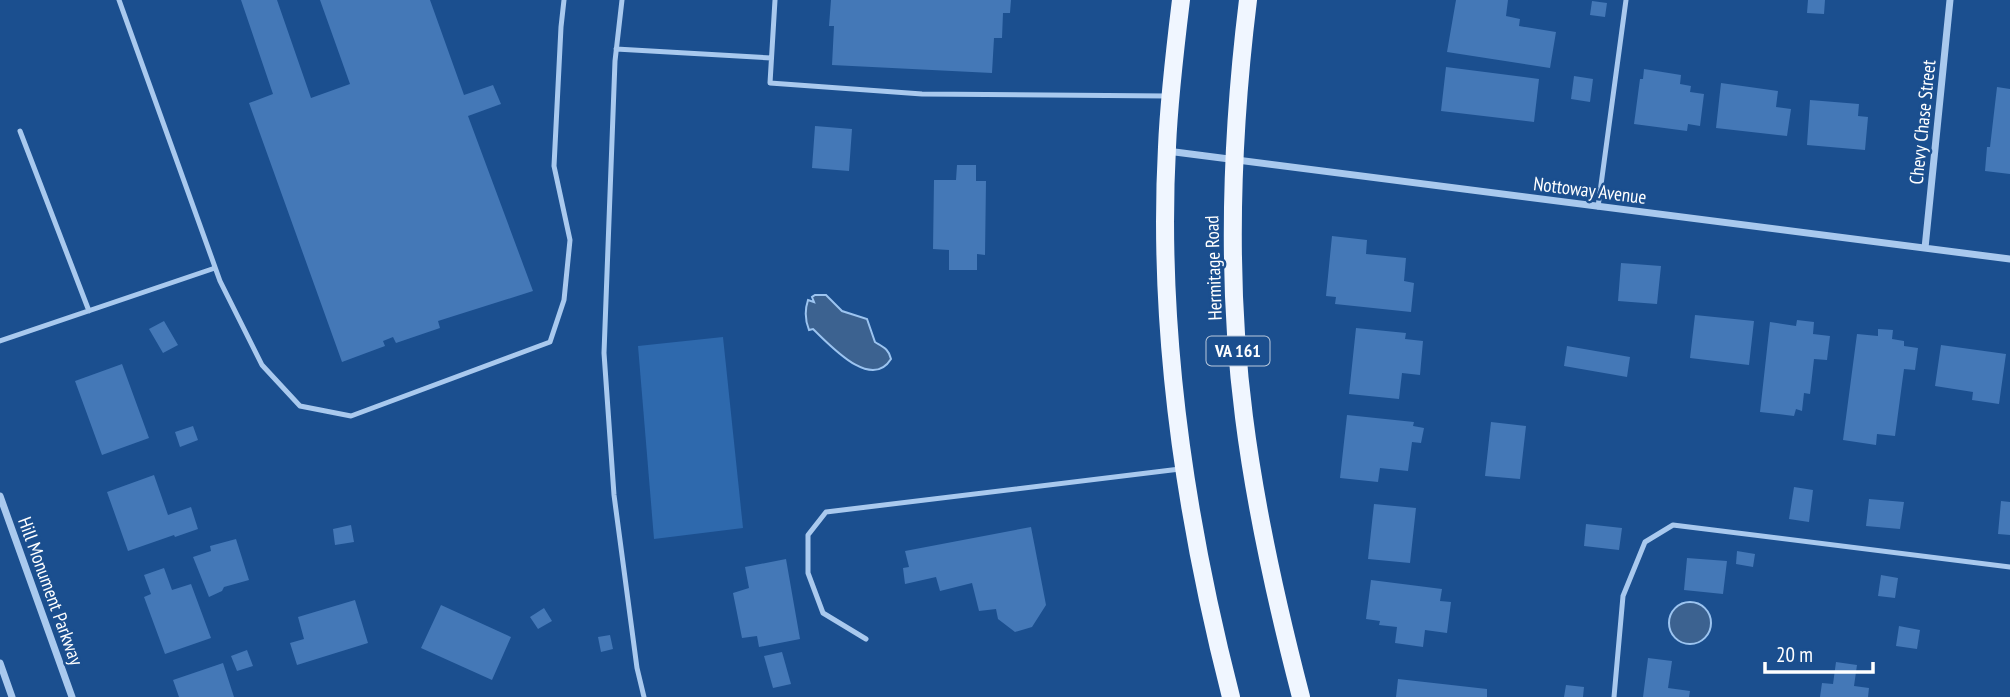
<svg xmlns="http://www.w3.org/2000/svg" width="2010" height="697" font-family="'PT Sans Narrow',sans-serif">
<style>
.green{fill:#2e69ad}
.water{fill:#3c6290;stroke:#9cc4f0;stroke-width:2}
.building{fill:#4478b7}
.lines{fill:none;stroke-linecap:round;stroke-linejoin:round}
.service{stroke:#a9c9ee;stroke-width:5}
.minor{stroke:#a9c9ee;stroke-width:7}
.primary{stroke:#f0f6ff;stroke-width:18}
.labels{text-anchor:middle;stroke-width:5;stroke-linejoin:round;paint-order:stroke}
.shield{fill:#1b4f8f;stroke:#bbcadd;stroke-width:2}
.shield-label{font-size:18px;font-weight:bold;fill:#fff}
.street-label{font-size:19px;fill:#fff;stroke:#1b4f8f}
</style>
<rect width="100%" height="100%" fill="#1b4f8f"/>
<path class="green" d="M723 337 743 528 654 539 638 346Z"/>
<path class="water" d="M815 295H826L842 311 867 319 875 342C883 347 889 349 891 359 871 391 830 345 813 329L809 330C805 320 805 309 808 300L814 302 812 297Z
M1669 623a21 21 0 1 1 42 0a21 21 0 1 1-42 0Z"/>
<path class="building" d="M241 0H277L311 98 350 84 320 0H430L464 95 493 85 501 104 468 116 533 291 438 321 440 328 396 343 393 337 383 341 385 346 342 362 249 103 273 94Z
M831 0H1011L1010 13H1003L1002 38H994L992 73 832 65 834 26H829Z
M1456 0H1508L1506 16 1520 19 1519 26 1556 32 1550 68 1447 52Z
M1808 0H1825L1824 14 1807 13Z
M1592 1 1607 3 1605 17 1590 15Z
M1446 67 1539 79 1534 122 1441 111Z
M1644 69 1681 75 1680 84 1691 86 1690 92 1704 94 1700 126 1688 124 1687 131 1634 124 1640 79H1643Z
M1574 76 1593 79 1590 102 1571 99Z
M1721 83 1778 91 1776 107 1791 109 1787 136 1716 128Z
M1997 87 2010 89V174L1985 171 1987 147H1990Z
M1810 100 1859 104 1858 116 1868 117 1865 150 1807 145Z
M815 126 852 129 849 171 812 168Z
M957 165H976V181H986L985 255 977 254V270H949V250L933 249 934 180H956Z
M1332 236 1367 240 1366 254 1406 258 1404 281 1414 283 1411 312 1335 304 1336 297 1326 296Z
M1621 263 1661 266 1657 304 1618 301Z
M1695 315 1754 321 1749 365 1690 358Z
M1797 320 1814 322 1813 334 1830 336 1827 360 1814 359 1810 394 1804 393 1802 411 1796 409 1794 416 1760 412 1770 322 1796 326Z
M164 321 178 345 163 353 149 329Z
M1356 328 1406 333 1405 339 1423 341 1420 375 1402 373 1399 399 1349 394Z
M1878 329 1893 330 1892 339 1904 341V346L1918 348 1915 370 1904 369 1895 436 1877 434 1876 445 1843 440 1857 334 1878 336Z
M1941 345 2006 354 1999 404 1972 400 1973 392 1935 386Z
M1567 346 1630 357 1627 377 1564 366Z
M122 364 149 438 102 455 75 381Z
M1347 415 1414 422 1413 426 1424 428 1421 443 1412 442 1408 471 1380 468 1378 482 1340 478Z
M1491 422 1526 426 1520 479 1485 476Z
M193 426 198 440 180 447 175 432Z
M154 475 168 515 191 507 198 529 175 537 174 535 128 551 107 492Z
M1794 487 1813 490 1809 522 1789 519Z
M1869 499 1904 502 1900 529 1866 526Z
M2001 501 2010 502V535L1998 534Z
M1374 504 1416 508 1410 563 1368 559Z
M1586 524 1622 528 1619 550 1584 546Z
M351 525 354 542 335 545 333 529Z
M1031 527 1046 605 1032 627 1015 632 998 619 996 609 979 611 972 583 940 591 936 577 905 584 903 568 909 567 905 551Z
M236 539 249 580 224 587 222 591 209 597 193 557 211 551 210 546Z
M1737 551 1755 554 1753 567 1736 564Z
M1687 558 1727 561 1723 594 1684 590Z
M786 559 800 639 759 647 757 636 742 638 733 593 749 588 745 567Z
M164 568 172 590 191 584 211 638 165 654 144 597 151 594 144 575Z
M1881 575 1898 578 1895 598 1878 596Z
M1371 580 1442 589 1440 601 1451 602 1447 633 1425 630 1423 647 1395 643 1397 627 1379 625 1380 621 1366 619Z
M355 600 368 643 297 665 290 643 304 639 298 617Z
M441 605 511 637 492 680 421 648Z
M544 608 552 621 538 629 530 617Z
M1899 626 1920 630 1917 649 1896 646Z
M610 635 613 649 601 652 598 637Z
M247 650 253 666 237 671 231 656Z
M782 652 791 684 773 688 764 656Z
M1648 658 1672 661 1668 688 1690 691 1689 697H1643Z
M1836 662 1857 665 1854 686 1869 688 1868 697H1820L1822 683 1833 684Z
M223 663 234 697H179L173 680Z
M1398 679 1487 689V697H1396Z
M1566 685 1584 687 1583 697H1564Z"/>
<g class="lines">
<path class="service" d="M119 0 220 281 262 365 300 406 351 416 550 342 564 300 570 240 554 166 561 27 564 0
M622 0 615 61 604 353 614 495 637 668 644 697
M775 0 770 83 922 94 1167 96
M616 49 771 58
M20 131 89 311
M1598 207 1626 0
M0 341 215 268
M866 639 823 613 808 573V535L826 512 1180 469
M1614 697 1623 596 1645 542 1673 525 2010 567"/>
<path class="minor" d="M1167 151 2010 259
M1925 248 1950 0
M0 496 72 697
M0 663 12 697"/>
<path class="primary" d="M1181 0C1175 49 1169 98 1167 147 1157 333 1185 518 1231 697
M1248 0C1231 138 1226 278 1244 417 1256 512 1277 605 1301 697"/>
</g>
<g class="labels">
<rect class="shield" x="1206.5" y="336.5" width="63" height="29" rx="5"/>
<g class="shield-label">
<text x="1238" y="357">VA 161</text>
</g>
<g class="street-label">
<text transform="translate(1922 122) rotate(-84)" y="7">Chevy Chase Street</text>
<text transform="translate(1590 190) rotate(7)" y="7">Nottoway Avenue</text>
<text transform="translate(1213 268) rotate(-92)" y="7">Hermitage Road</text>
<text transform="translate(51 591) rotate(70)" y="7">Hill Monument Parkway</text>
</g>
</g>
<path d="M1765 662v10h108v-10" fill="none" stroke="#ffffff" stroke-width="3.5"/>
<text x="1776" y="662" font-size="21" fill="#ffffff" stroke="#1b4f8f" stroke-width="5" paint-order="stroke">20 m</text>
</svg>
